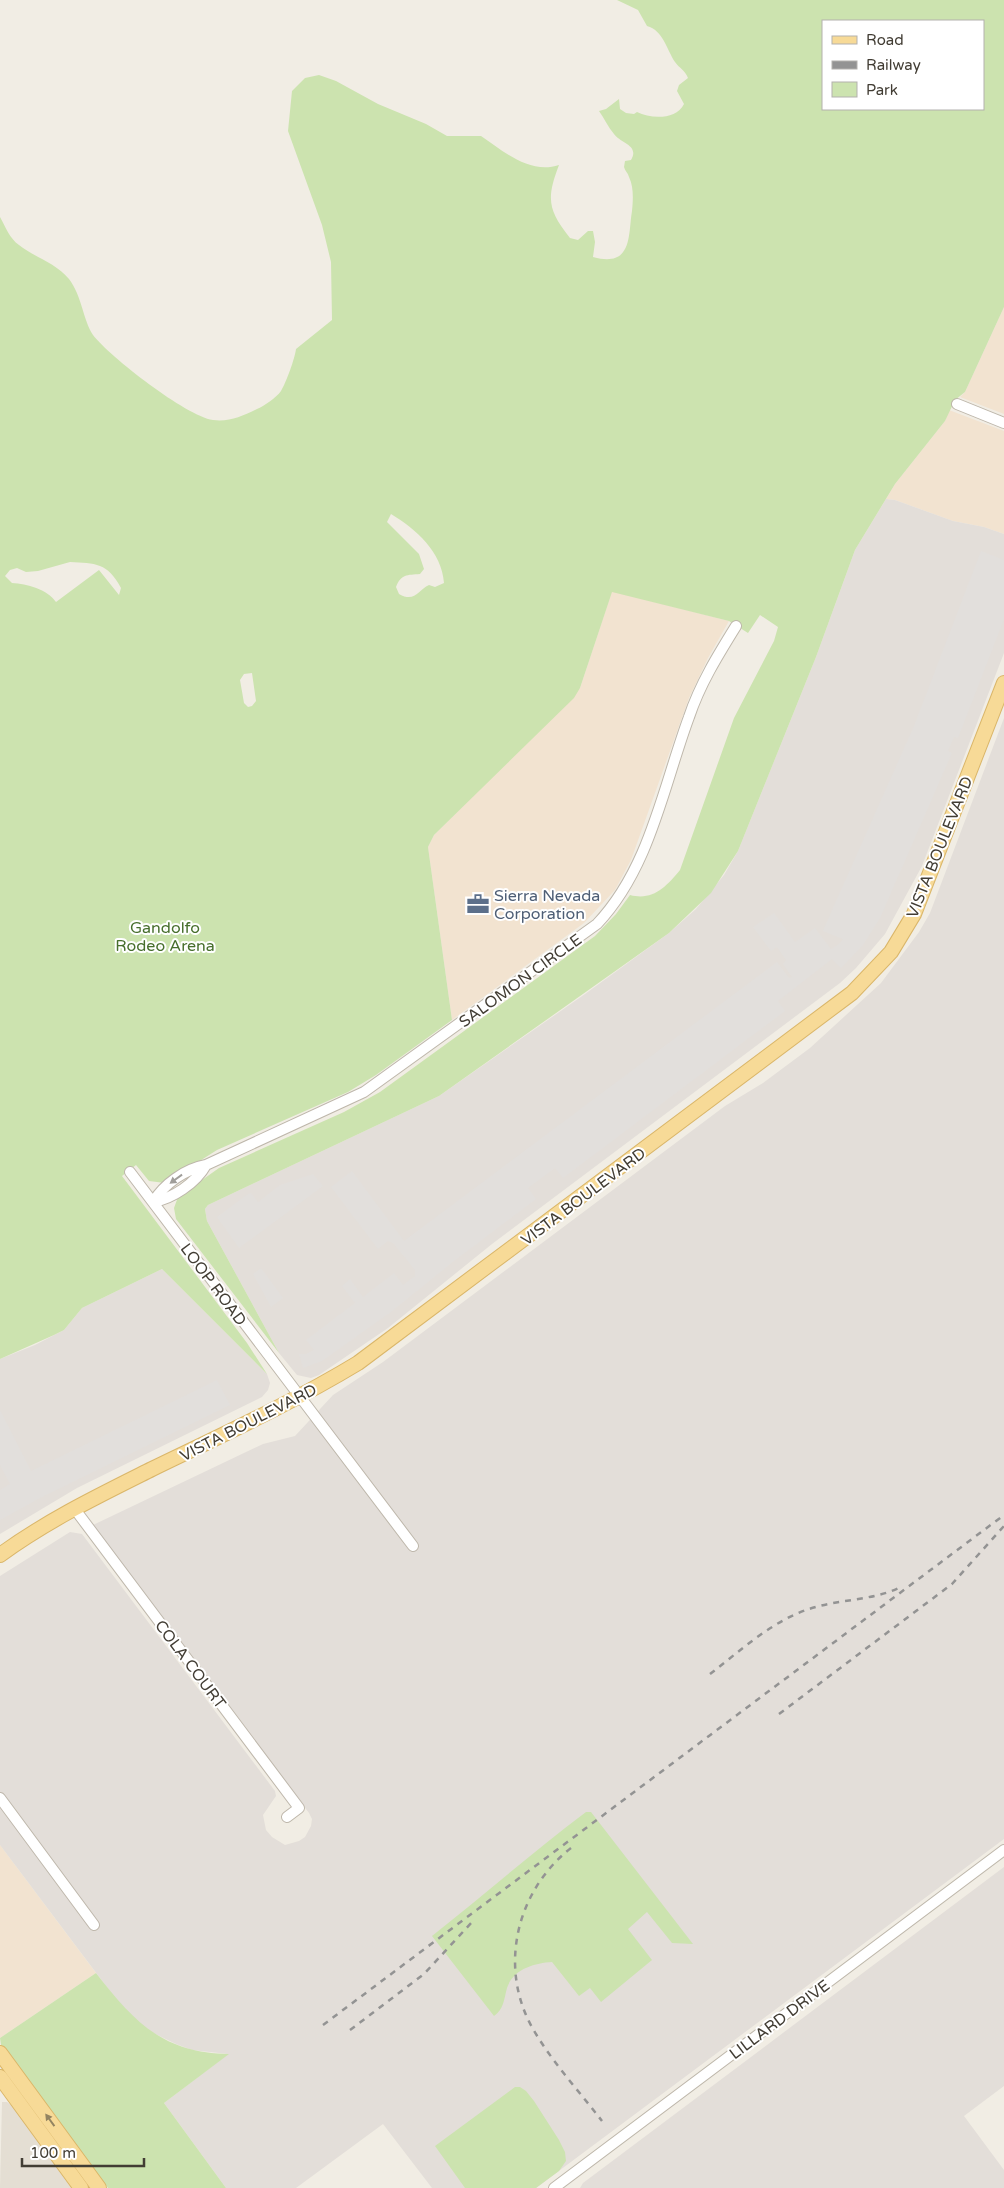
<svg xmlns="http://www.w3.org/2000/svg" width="1004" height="2188" font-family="'Varela Round',sans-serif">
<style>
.residential{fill:#e4ded3}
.commercial{fill:#f2e3d0}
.industrial{fill:#e3ded9}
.green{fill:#cce3af;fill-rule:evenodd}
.parking{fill:#e2dfdc}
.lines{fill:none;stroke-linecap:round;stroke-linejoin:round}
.minor-casing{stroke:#beb7ab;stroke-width:12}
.major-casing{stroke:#dab669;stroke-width:16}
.minor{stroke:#fff;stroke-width:10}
.major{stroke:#f7da97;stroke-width:14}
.rail{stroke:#939393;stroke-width:2.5;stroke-dasharray:6 6;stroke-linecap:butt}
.oneway{fill:#a09e9a}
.oneway2{fill:#938461}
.labels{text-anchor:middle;stroke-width:4;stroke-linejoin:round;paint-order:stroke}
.street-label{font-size:16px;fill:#423d34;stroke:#fff}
.service-label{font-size:16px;fill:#4e5e75;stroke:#fff;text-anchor:start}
.park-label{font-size:16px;fill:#476f2d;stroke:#fff}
</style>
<rect width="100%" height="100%" fill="#f1ede4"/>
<path class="residential" d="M2 2102H7L12 2106 71 2188H0Z"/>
<path class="commercial" d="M1004 307V414L960 397 965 392Z
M949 410 1004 431V534L984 527 953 521 895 500 886 499 895 484 945 421Z
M612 591 729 621 708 658 689 698 631 860 615 890 584 923 452 1020 428 847 434 835 580 688Z
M0 1845 96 1973 0 2038Z"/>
<path class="industrial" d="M886 499 895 500 953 521 984 527 1004 534V653L922 866 885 934 856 968 840 983 492 1244 388 1328 319 1375 311 1378 297 1375 279 1353 207 1221 205 1209 208 1205 439 1096 585 994 669 933 696 909 724 875 738 851 816 657 855 550Z
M1004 718V1839L536 2188H432L383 2124 296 2188H226L164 2103 228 2054 192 2050 176 2044 147 2030 135 2020 112 1994 0 1845V1576L70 1532 82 1534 275 1791 276 1796 263 1815 266 1830 272 1837 285 1845 299 1841 305 1837 311 1826 312 1819 309 1813 93 1525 263 1444 295 1436 333 1395 383 1362 725 1106 763 1083 810 1048 881 983 919 932 930 913Z
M162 1269 267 1374 270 1383 268 1390 262 1397 77 1488 0 1534V1359L35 1345 64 1330 82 1308Z
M1004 1867V2086L964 2116 1004 2170V2188H580L583 2183Z"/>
<path class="green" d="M617 0H1004V307L965 392 955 400 945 421 895 484 855 550 816 657 738 851 711 893 669 933 439 1096 208 1205 205 1209 207 1221 279 1353 176 1219 174 1208 178 1197 219 1168 344 1112 380 1092 595 936 616 914 630 895C653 901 666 887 680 870L734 718 774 641 778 627 760 615 748 633 729 621 612 592 580 688 574 698 434 835 428 847 452 1020 376 1075 348 1092 217 1150 165 1183 149 1181 136 1165 122 1176 247 1343 267 1374 162 1269 82 1308 64 1330 54 1335 0 1359V217C5 226 10 239 19 245 34 257 56 263 69 279 82 296 83 320 93 335 110 357 186 416 213 420 230 422 242 416 257 409 264 406 276 398 281 391 286 383 295 358 296 349L332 320 331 262 322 225 288 131 292 91 305 78 319 75 336 81 378 104 426 124 447 136H481C503 151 530 175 559 165 546 199 548 210 570 238L578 240 588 231H593L595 242 593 257C633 268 628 235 632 211 633 201 634 187 629 177 628 173 625 171 624 167L625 161 631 160C640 145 620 143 614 134 608 127 604 118 599 111L606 109 619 99 620 109 626 113 634 114 637 112C651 119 676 120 684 104L677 91 679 85 688 78C685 70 679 68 675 62 667 50 663 30 647 26L638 10ZM823 21H983V109H823ZM391 514C416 529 442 552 444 583L435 587 429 585C418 590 415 603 399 594L396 587C401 574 407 575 420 574L424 569 419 554 387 522ZM70 562C95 563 108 563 121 588L119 595 99 570 56 602C47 589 27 584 12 583L5 576 10 570 17 568 26 572 38 571ZM252 673 256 701 252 706 248 707 244 703 240 680 244 674Z
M586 1812H591L693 1944 672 1943 647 1912 628 1929 652 1960 601 2002 590 1988 579 1996 552 1962C535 1963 513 1969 507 1988 504 1999 504 2009 494 2016L432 1936C484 1895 534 1851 586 1812Z
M96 1973C134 2022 163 2053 229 2054L164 2103 226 2188H108L1 2045 0 2038Z
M515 2087H520L526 2091 534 2101 559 2140 565 2152 566 2161 559 2171 536 2188H465L435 2146Z"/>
<path class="parking" d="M981 551 1004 560V619L958 738 954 737 948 751 952 753 880 918 863 945 841 968 832 959 778 1001 785 1011 563 1178 555 1168 528 1188 536 1199 454 1261 391 1312 322 1361 303 1368 299 1354H306L314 1350 306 1340 355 1303 342 1286 350 1279 363 1297 394 1273 403 1285 415 1276V1270L393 1243 388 1241 378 1249 331 1187 352 1171 404 1241 777 962 789 978 792 977 783 964 786 960 777 947 771 951 753 927 774 913 795 942 815 928 831 949 839 944 843 939 823 931 825 926 914 726Z
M313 1174 323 1186 239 1248 217 1217 248 1194 251 1193 258 1202 280 1185Z
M261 1268 283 1298 271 1307 253 1274Z
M217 1380 230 1405 40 1498 0 1520V1490L10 1484 0 1465V1410L31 1471Z"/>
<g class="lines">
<defs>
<path id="minor" d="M957 404 1004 423
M130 1172 413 1546
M153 1202C164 1184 185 1169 206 1165L364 1092 597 924C650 868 663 787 689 717 700 684 718 655 736 626
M153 1202C172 1199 196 1183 206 1165
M74 1508 299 1808 287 1817
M0 1798 94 1925
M554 2188 1004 1850"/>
<path id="major" d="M0 1555C48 1520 100 1495 152 1469 222 1435 292 1403 358 1363L852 993 891 952 914 914 1004 683
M0 2053 99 2188
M0 2077 81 2188"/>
</defs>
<use href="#minor" class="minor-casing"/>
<use href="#major" class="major-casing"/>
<use href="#minor" class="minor"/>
<use href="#major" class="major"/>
<path class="rail" d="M710 1674C740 1651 772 1621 809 1609 839 1599 870 1601 899 1588
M779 1714 952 1584 1004 1526
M571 1848C516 1891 498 1968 533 2029 552 2062 579 2091 602 2121
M323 2025 1004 1515
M350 2030 424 1974 473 1921"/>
</g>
<defs><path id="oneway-solid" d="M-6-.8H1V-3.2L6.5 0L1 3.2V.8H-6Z" transform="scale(1.25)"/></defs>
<use class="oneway" href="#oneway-solid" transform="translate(176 1179) rotate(144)"/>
<use class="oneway2" href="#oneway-solid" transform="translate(50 2120) rotate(-126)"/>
<defs>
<symbol id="office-bare" viewBox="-9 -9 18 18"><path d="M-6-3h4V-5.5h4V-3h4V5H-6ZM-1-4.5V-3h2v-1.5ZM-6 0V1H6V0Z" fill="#5c6f8a" stroke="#fff" stroke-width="2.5" paint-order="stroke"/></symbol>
</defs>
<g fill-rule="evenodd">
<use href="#office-bare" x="462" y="888" width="32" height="32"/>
</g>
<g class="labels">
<g class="street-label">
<text transform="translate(939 847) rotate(-68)" y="6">VISTA BOULEVARD</text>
<text transform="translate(520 980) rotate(-36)" y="6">SALOMON CIRCLE</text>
<text transform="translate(583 1196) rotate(-37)" y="6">VISTA BOULEVARD</text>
<text transform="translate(214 1284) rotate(53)" y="6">LOOP ROAD</text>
<text transform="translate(248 1422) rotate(-27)" y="6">VISTA BOULEVARD</text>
<text transform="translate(191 1664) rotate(53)" y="6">COLA COURT</text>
<text transform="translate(779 2019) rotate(-37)" y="6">LILLARD DRIVE</text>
</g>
<g class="service-label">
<text x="494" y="901">Sierra Nevada<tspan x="494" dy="18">Corporation</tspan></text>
</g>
<g class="park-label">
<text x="165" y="933">Gandolfo<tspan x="165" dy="18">Rodeo Arena</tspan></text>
</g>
</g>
<rect x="822" y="20" width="162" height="90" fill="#ffffff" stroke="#b3b1ae"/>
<rect x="832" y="36" width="25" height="8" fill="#f7da97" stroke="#b3b1ae"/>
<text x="866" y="45" font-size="15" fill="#423d34">Road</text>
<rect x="832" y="61" width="25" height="8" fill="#939393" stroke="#b3b1ae"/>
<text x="866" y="70" font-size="15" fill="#423d34">Railway</text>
<rect x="832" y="82" width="25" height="15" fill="#cce3af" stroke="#b3b1ae"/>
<text x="866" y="95" font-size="15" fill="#423d34">Park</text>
<path d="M22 2158v8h122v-8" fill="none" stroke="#423d34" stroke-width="2.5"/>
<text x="30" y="2158" font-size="15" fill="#423d34" stroke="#ffffff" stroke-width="4" paint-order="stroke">100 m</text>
</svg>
